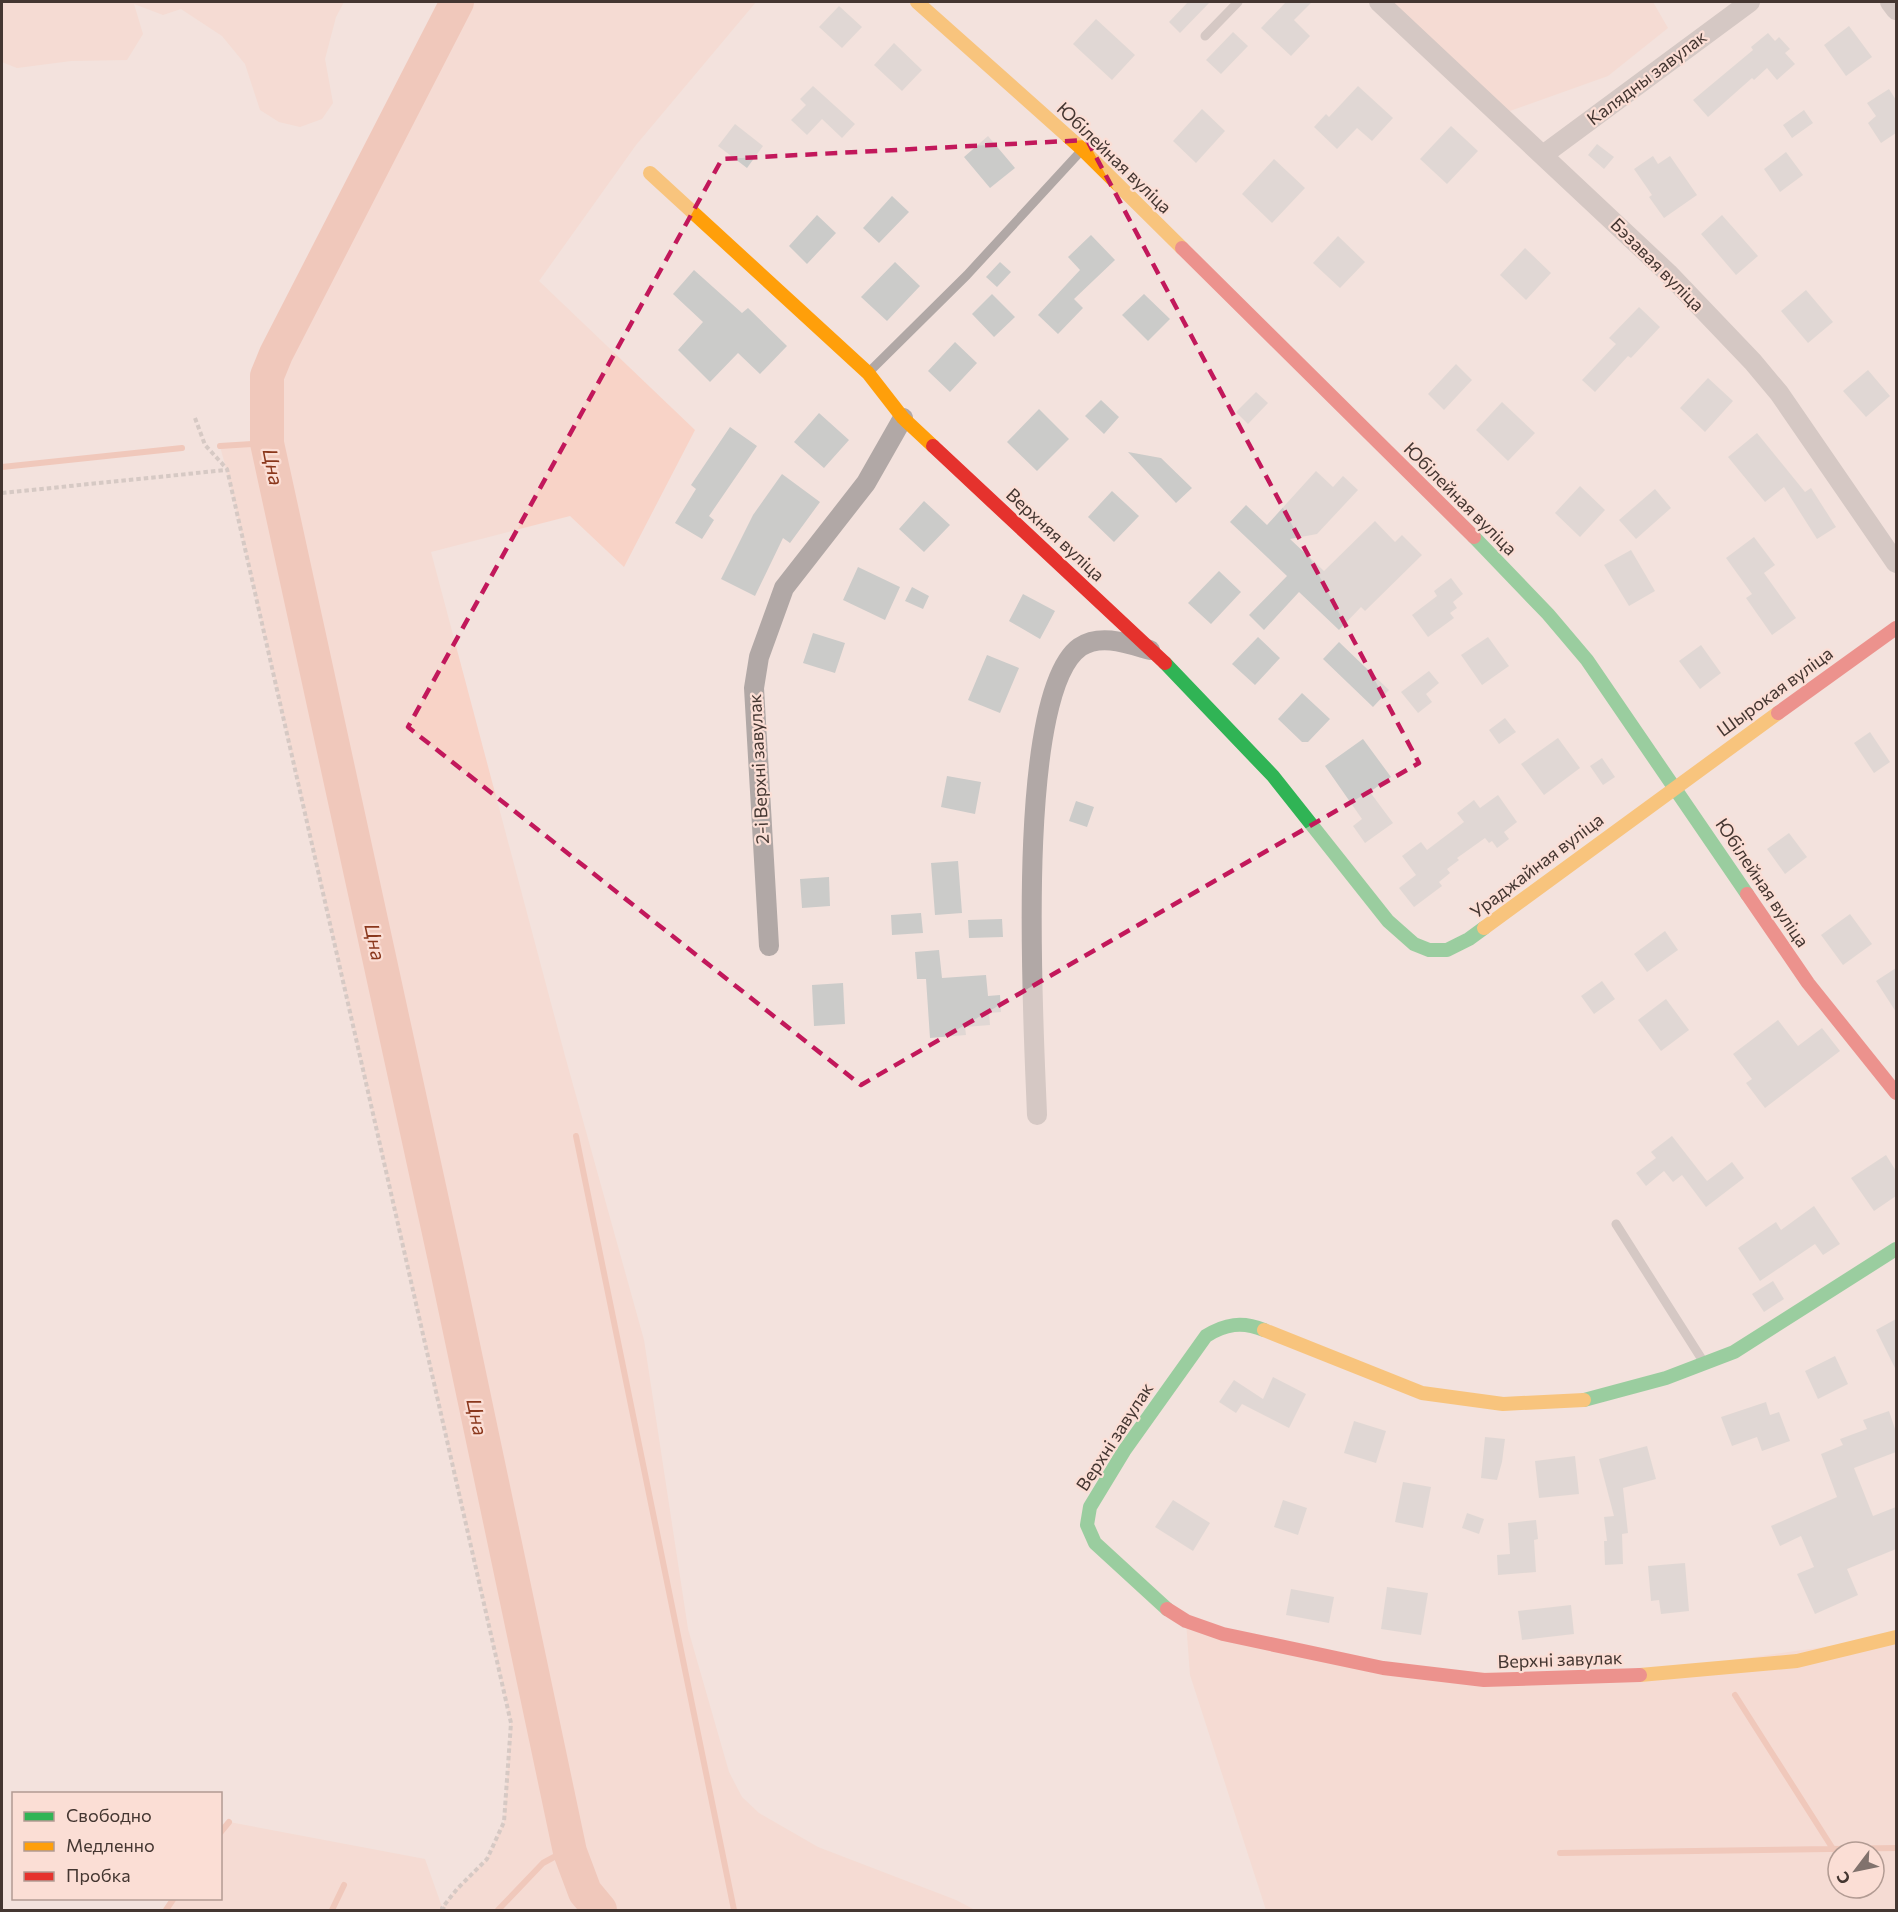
<svg xmlns="http://www.w3.org/2000/svg" width="1898" height="1912" font-family="Commissioner,sans-serif">
<style>
.green{fill:#f8d3c7;fill-rule:evenodd}
.lines{fill:none;stroke-linecap:round;stroke-linejoin:round}
.stream{stroke:#eea893;stroke-width:6}
.river{stroke:#eea893;stroke-width:34}
.building{fill:#cbcbc9}
.path{stroke:#b4aba7;stroke-width:4;stroke-dasharray:4.5 3;stroke-linecap:butt}
.lane{stroke:#b1a8a6;stroke-width:9}
.street{stroke:#b1a8a6;stroke-width:20}
.fast{stroke:#30b455;stroke-width:14}
.slow{stroke:#ff9f0a;stroke-width:14}
.jam{stroke:#e5322d;stroke-width:14}
.marked{fill:none;stroke:#c2185b;stroke-width:4.5;stroke-dasharray:12 8;stroke-linejoin:round}
.labels{text-anchor:middle;stroke-width:4.5;stroke-linejoin:round;paint-order:stroke}
.street-label{font-size:18px;fill:#443631;stroke:#fbded5}
.water-label{font-size:20px;font-style:italic;fill:#8a371c;stroke:#fbded5}
</style>
<rect width="100%" height="100%" fill="#f3e2dd"/>
<path class="green" d="M2 2H344L336 17 325 59 333 103 322 119 300 127 279 122 260 110 245 64 222 36 181 9 163 15 134 4 143 34 127 60 71 61 17 68 2 62Z
M457 2H756L636 145 539 281 695 430 624 567 570 516 431 552 565 1056 644 1340 688 1629 729 1772 742 1797 759 1813 818 1847 956 1900 975 1910H167L176 1899 220 1898 221 1834 229 1822 425 1859 442 1907 457 1889 487 1859 504 1822 511 1723 232 491 220 446 267 442V376L276 354Z
M1368 2H1653L1668 28 1608 76 1490 118Z
M1186 1621 1383 1668 1611 1677 1896 1637V1910H1266L1190 1675ZM1838 1852H1874V1888H1838Z"/>
<g class="lines">
<path class="stream" d="M220 446 267 443
M2 467 182 448
M576 1136 734 1910
M1735 1695 1833 1849
M220 1833 229 1822
M1560 1853 1896 1848
M166 1910 174 1898
M332 1910 344 1885
M498 1910 543 1863 554 1857 570 1852"/>
<path class="river" d="M457 2 276 354 267 376V443L445 1260 570 1852 585 1892 600 1910"/>
</g>
<path class="building" d="M1188 2H1210L1180 33 1169 22Z
M1286 2H1312L1294 20 1310 36 1291 56 1261 28Z
M839 6 862 27 842 48 819 27Z
M1096 19 1135 55 1112 80 1073 44Z
M1849 26 1872 57 1846 76 1824 45Z
M1233 32 1248 46 1221 74 1206 60Z
M1768 33 1775 41 1779 37 1790 49 1785 53 1795 64 1777 80 1767 68 1754 80 1752 78 1708 117 1693 100 1753 50 1751 47Z
M894 43 922 70 902 91 874 65Z
M813 86 855 124 842 138 822 119 807 135 791 120 806 105 800 99Z
M1358 86 1393 118 1372 141 1357 128 1337 149 1314 127 1326 114 1329 117Z
M1889 89 1896 100V133L1881 143 1868 123 1876 116 1867 103Z
M1202 109 1225 131 1196 163 1173 141Z
M1804 110 1813 123 1792 138 1783 125Z
M735 124 763 146 747 168 718 146Z
M1451 126 1478 151 1447 184 1420 159Z
M988 136 1015 168 990 188 964 157Z
M1597 144 1614 157 1604 169 1588 155Z
M1786 152 1803 175 1780 192 1764 169Z
M1653 156 1658 164 1670 156 1697 195 1664 218 1649 197 1652 195 1634 169Z
M1274 159 1305 188 1272 223 1242 194Z
M892 196 909 212 879 243 863 228Z
M817 215 836 233 807 264 789 246Z
M1722 215 1758 256 1736 275 1701 234Z
M1091 235 1115 260 1074 299 1083 308 1058 334 1038 315 1080 270 1068 257Z
M1338 236 1365 262 1340 288 1313 263Z
M1525 248 1551 273 1526 300 1500 275Z
M895 262 920 286 887 321 861 297Z
M1000 262 1011 272 997 287 986 277Z
M694 270 742 313 748 308 787 346 760 374 738 353 710 382 678 350 703 322 673 294Z
M1806 290 1833 322 1808 343 1781 311Z
M992 294 1015 317 994 337 972 314Z
M1144 294 1170 319 1148 341 1122 315Z
M1639 307 1660 327 1631 358 1628 356 1595 392 1582 380 1616 344 1609 338Z
M955 342 977 363 950 392 928 371Z
M1456 364 1472 380 1444 410 1428 394Z
M1868 370 1890 396 1866 417 1843 391Z
M1708 378 1733 401 1705 432 1680 408Z
M1256 392 1268 403 1248 424 1236 412Z
M1101 400 1119 417 1104 434 1085 416Z
M1502 402 1535 433 1508 461 1476 430Z
M1039 409 1069 439 1037 471 1007 442Z
M819 413 849 440 824 468 794 442Z
M730 427 757 446 709 516 714 520 702 539 675 523 696 489 691 485Z
M1757 433 1805 492 1811 488 1836 527 1817 539 1784 487 1765 502 1728 457Z
M1128 452 1161 458 1192 488 1176 503Z
M1316 471 1333 487 1343 476 1358 490 1317 534 1290 539 1324 571 1375 521 1395 542 1402 535 1422 555 1365 611 1361 607 1339 630 1299 592 1264 630 1249 615 1287 576 1230 522 1246 505 1267 525Z
M782 474 820 502 790 543 783 538 755 596 721 579 753 515Z
M1580 486 1605 510 1580 537 1555 513Z
M1655 489 1671 508 1636 539 1619 520Z
M1112 491 1139 516 1114 542 1088 517Z
M924 501 950 525 924 552 899 529Z
M1754 537 1775 565 1764 573 1796 618 1772 635 1746 598 1752 594 1726 558Z
M1631 550 1655 591 1629 606 1604 565Z
M858 567 900 587 885 620 843 600Z
M1219 571 1241 592 1211 624 1188 603Z
M1451 578 1463 594 1453 602 1457 608 1450 613 1454 618 1428 637 1412 615 1437 596 1434 591Z
M912 587 929 596 923 609 905 601Z
M1023 594 1055 611 1040 639 1009 621Z
M813 633 845 643 835 673 803 663Z
M1258 637 1280 658 1255 685 1232 664Z
M1488 637 1509 666 1482 685 1461 655Z
M1339 642 1389 690 1373 707 1323 659Z
M1701 645 1721 673 1700 689 1679 661Z
M987 655 1019 668 1000 713 968 700Z
M1429 671 1439 683 1426 694 1432 702 1418 713 1401 692Z
M1302 693 1330 719 1308 742H1302L1278 719Z
M1505 718 1516 732 1499 744 1489 730Z
M1870 732 1890 762 1874 773 1854 743Z
M1558 738 1580 768 1544 795 1521 764Z
M1363 739 1391 777 1370 792 1393 823 1365 843 1353 826 1362 819 1325 766Z
M1602 758 1615 777 1603 785 1590 766Z
M947 776 981 782 975 814 941 807Z
M1498 795 1517 822 1504 832 1509 839 1497 848 1492 841 1489 843 1485 838 1457 858 1459 860 1447 869 1450 873 1439 882 1442 886 1414 907 1399 888 1416 875 1402 856 1421 842 1427 850 1464 822 1457 813 1474 800 1480 808Z
M1076 801 1094 807 1087 827 1069 821Z
M1789 833 1807 857 1785 874 1767 849Z
M958 861 962 913 935 915 931 863Z
M829 877 830 906 802 908 800 879Z
M921 913 923 933 892 935 891 915Z
M1850 914 1872 944 1843 965 1821 935Z
M1002 919 1003 937 969 938 968 920Z
M1665 931 1678 950 1647 972 1634 954Z
M939 950 942 978 986 975 988 996 1000 995 1001 1012 989 1013 990 1025 965 1027 966 1035 930 1038 926 979H917L915 952Z
M1896 968V1012L1876 981Z
M1602 981 1615 999 1594 1014 1581 996Z
M843 983 845 1024 814 1026 812 985Z
M1666 999 1689 1030 1661 1051 1638 1020Z
M1778 1020 1798 1046 1822 1028 1840 1051 1765 1108 1746 1083 1752 1079 1733 1054Z
M1672 1136 1707 1181 1732 1162 1744 1178 1706 1207 1682 1175 1673 1182 1664 1171 1646 1186 1636 1173 1656 1158 1651 1152Z
M1886 1155 1896 1171V1196L1874 1211 1851 1178Z
M1814 1206 1840 1244 1823 1255 1815 1244 1760 1281 1738 1248 1776 1222 1781 1230Z
M1773 1281 1784 1299 1764 1312 1752 1294Z
M1896 1319V1370L1876 1330Z
M1835 1356 1848 1384 1818 1399 1805 1371Z
M1273 1377 1306 1394 1289 1428 1242 1404 1236 1413 1219 1402 1234 1380 1263 1399Z
M1766 1402 1770 1415 1779 1412 1790 1441 1762 1451 1757 1437 1732 1446 1721 1417Z
M1889 1411 1896 1432V1452L1854 1468 1873 1516 1896 1507V1549L1847 1569 1858 1595 1815 1614 1797 1574 1814 1567 1801 1536 1780 1546 1771 1526 1837 1497 1821 1454 1843 1445 1840 1439 1867 1429 1863 1420Z
M1354 1421 1386 1431 1376 1463 1344 1453Z
M1485 1437 1505 1439 1502 1462 1497 1480 1481 1478Z
M1647 1446 1656 1479 1623 1488 1628 1533 1622 1534 1623 1564 1605 1565 1604 1541H1607L1604 1517 1614 1516 1599 1459Z
M1575 1456 1579 1494 1539 1498 1535 1461Z
M1403 1482 1431 1487 1423 1528 1395 1522Z
M1173 1500 1210 1523 1193 1551 1155 1527Z
M1283 1500 1307 1508 1298 1535 1274 1527Z
M1467 1513 1484 1519 1479 1534 1462 1528Z
M1536 1520 1538 1539 1534 1540 1536 1572 1498 1575 1497 1555 1510 1554 1508 1523Z
M1685 1563 1689 1611 1661 1614 1659 1600 1651 1601 1648 1566Z
M1387 1587 1428 1593 1421 1635 1381 1629Z
M1291 1589 1334 1597 1329 1623 1286 1615Z
M1571 1605 1574 1634 1522 1640 1518 1611Z"/>
<g class="lines">
<path class="path" d="M195 418 205 445 227 469 511 1723 504 1822 487 1859 457 1889 442 1908 446 1910
M2 493 226 470"/>
<path class="lane" d="M1205 36 1238 2
M870 371 967 275 1081 151
M1616 1224 1703 1361"/>
<path class="street" d="M1379 2 1668 273 1753 362 1779 393 1896 563
M1890 2 1896 10
M1543 155 1750 2
M769 946 754 688 759 657 784 588 866 483 903 418
M1037 1115C1034 1031 1013 694 1080 647 1101 633 1129 644 1150 650"/>
<path class="fast" d="M1474 537 1548 614 1587 660 1747 894
M1165 663 1273 776 1388 921 1414 944 1429 950H1447L1469 939 1484 928
M1584 1400 1666 1378 1734 1352 1896 1249
M1167 1609 1095 1543 1087 1525 1090 1507 1124 1451 1206 1336C1225 1324 1242 1321 1264 1330"/>
<path class="slow" d="M917 2 1082 149 1182 248
M650 173 868 373 903 418 933 446
M1484 928 1778 713
M1264 1330 1422 1393 1503 1404 1584 1400
M1640 1675 1797 1661 1896 1637"/>
<path class="jam" d="M1182 248 1474 537
M933 446 1165 663
M1778 713 1896 628
M1747 894 1808 983 1896 1093
M1167 1609 1186 1621 1223 1634 1383 1668 1484 1680 1640 1675"/>
</g>
<path d="M0 0H1898V1912H0ZM1087 140 1419 763 861 1085 408 727 722 159Z" fill="#f3e2dd" fill-opacity=".55" fill-rule="evenodd"/>
<path class="marked" d="M1087 140 1419 763 861 1085 408 727 722 159Z"/>
<g class="labels">
<g class="street-label">
<text transform="translate(1647 78) rotate(-37)" y="6">Калядны завулак</text>
<text transform="translate(1114 158) rotate(44)" y="6">Юбілейная вуліца</text>
<text transform="translate(1657 265) rotate(45)" y="6">Бэзавая вуліца</text>
<text transform="translate(1460 499) rotate(45)" y="6">Юбілейная вуліца</text>
<text transform="translate(1055 535) rotate(43)" y="6">Верхняя вуліца</text>
<text transform="translate(1775 692) rotate(-36)" y="6">Шырокая вуліца</text>
<text transform="translate(759 769) rotate(-93)" y="6">2-і Верхні завулак</text>
<text transform="translate(1537 866) rotate(-37)" y="6">Ураджайная вуліца</text>
<text transform="translate(1762 883) rotate(56)" y="6">Юбілейная вуліца</text>
<text transform="translate(1115 1437) rotate(-57)" y="6">Верхні завулак</text>
<text transform="translate(1560 1660) rotate(-2)" y="6">Верхні завулак</text>
</g>
<g class="water-label">
<text transform="translate(273 467) rotate(79)" y="7">Цна</text>
<text transform="translate(375 942) rotate(78)" y="7">Цна</text>
<text transform="translate(477 1417) rotate(78)" y="7">Цна</text>
</g>
</g>
<rect width="1898" height="1912" fill="none" stroke="#443631" stroke-width="6"/>
<rect x="12" y="1792" width="210" height="108" fill="#fbded5" stroke="#b29b93" stroke-width="1.5"/>
<rect x="24" y="1812" width="30" height="9" fill="#30b455" stroke="#b29b93" stroke-width="1.5"/>
<text x="66" y="1822" font-size="18" fill="#443631">Свободно</text>
<rect x="24" y="1842" width="30" height="9" fill="#ff9f0a" stroke="#b29b93" stroke-width="1.5"/>
<text x="66" y="1852" font-size="18" fill="#443631">Медленно</text>
<rect x="24" y="1872" width="30" height="9" fill="#e5322d" stroke="#b29b93" stroke-width="1.5"/>
<text x="66" y="1882" font-size="18" fill="#443631">Пробка</text>
<g transform="translate(1856 1870) rotate(238)"><circle r="28" fill="#fbded5" stroke="#b29b93" stroke-width="1.5"/>
<path d="M0-4.5L10 22L0 15L-10 22Z" fill="#81726d"/>
<text y="-9" font-size="16" font-weight="bold" text-anchor="middle" fill="#443631">С</text>
</g>
</svg>
